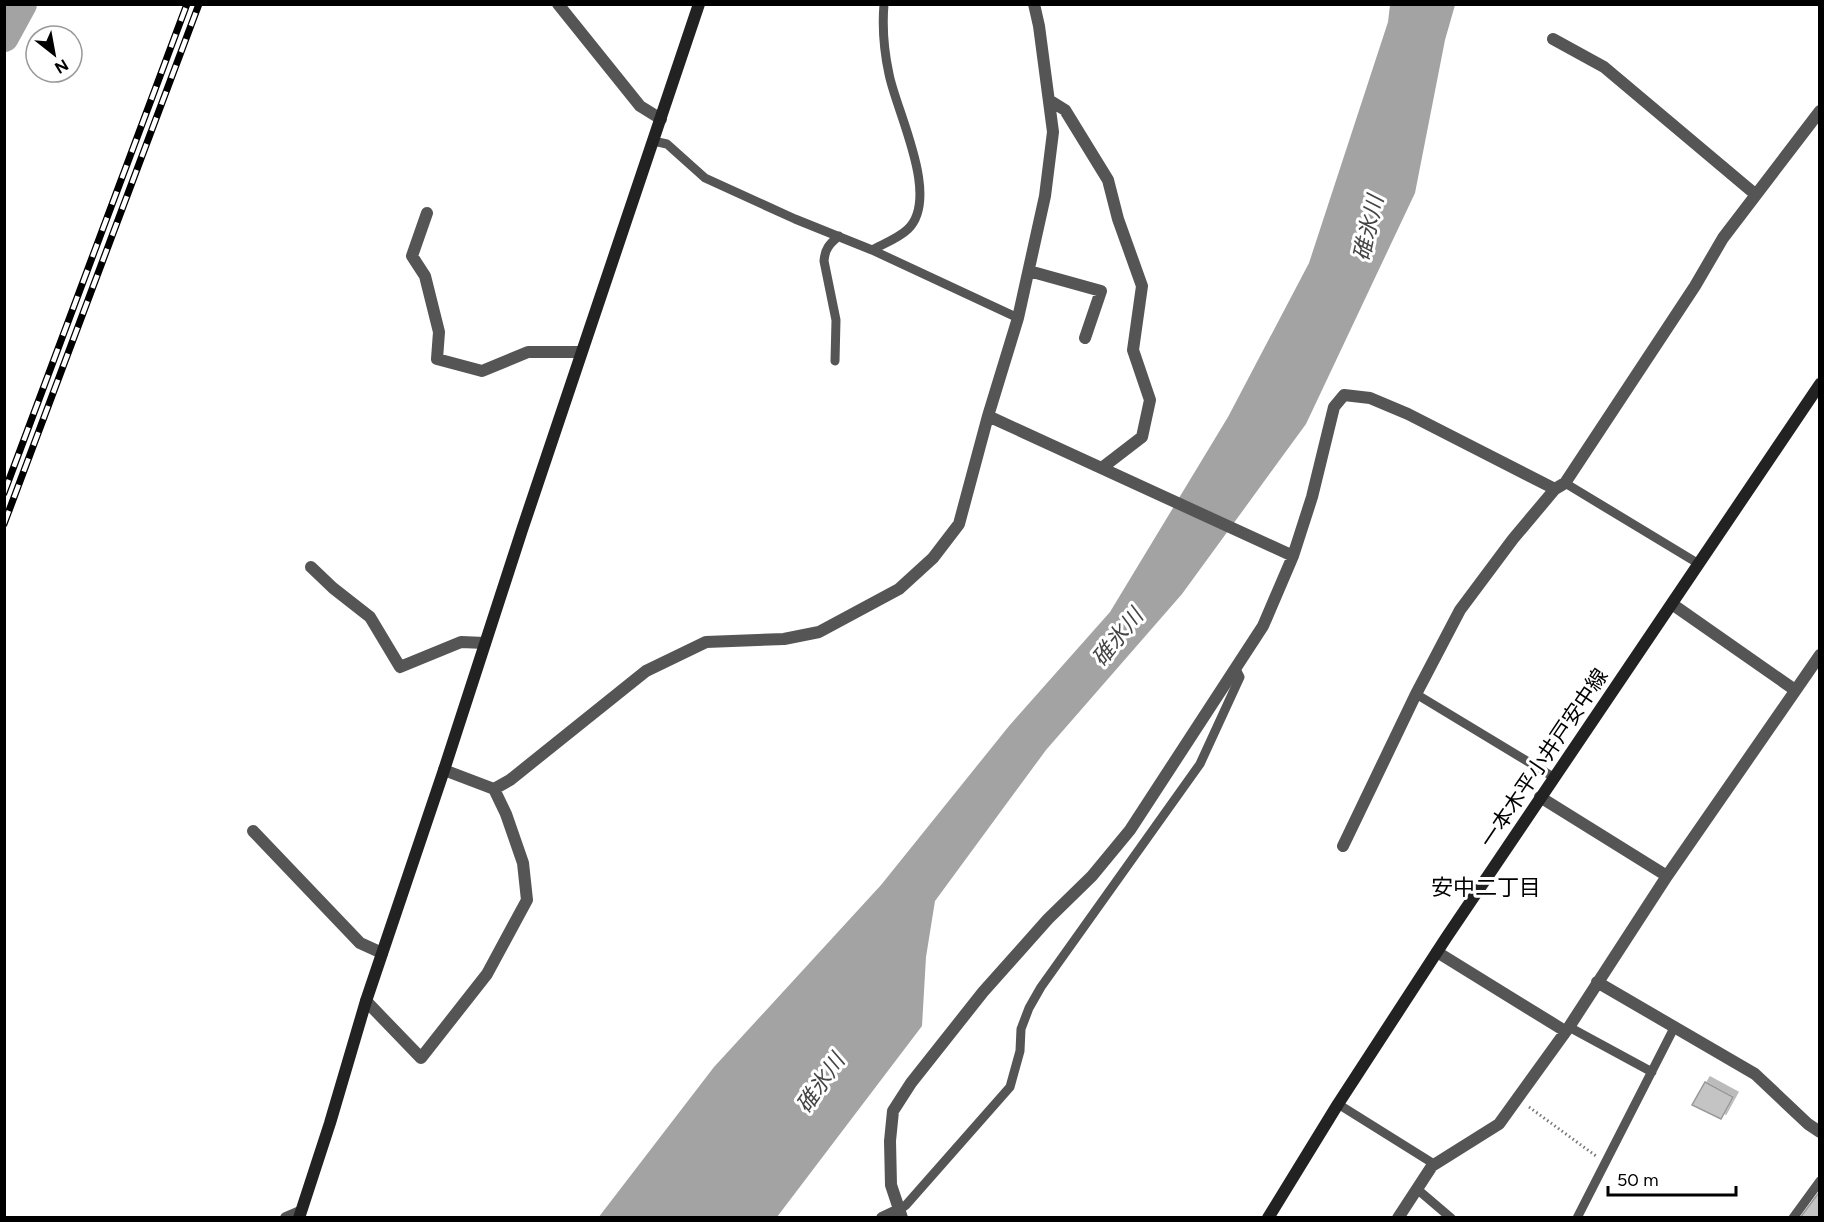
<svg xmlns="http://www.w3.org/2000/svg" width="1824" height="1222" font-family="Figtree,'Noto Sans JP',sans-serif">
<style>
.water{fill:#a3a3a3}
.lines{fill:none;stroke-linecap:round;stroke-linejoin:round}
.river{stroke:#a3a3a3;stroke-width:30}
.building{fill:#c4c4c4;stroke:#999;stroke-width:1.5;filter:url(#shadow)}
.path{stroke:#777;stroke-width:3;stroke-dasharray:1.5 3;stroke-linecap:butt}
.lane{stroke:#555;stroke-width:9}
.street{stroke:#555;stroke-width:12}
.secondary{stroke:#222;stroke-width:12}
.rail-casing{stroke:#000;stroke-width:7}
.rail{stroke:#fff;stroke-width:4.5;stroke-dasharray:14;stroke-linecap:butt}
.labels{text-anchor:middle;stroke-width:6;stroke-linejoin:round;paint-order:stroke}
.street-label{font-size:21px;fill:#000;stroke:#fff}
.water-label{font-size:22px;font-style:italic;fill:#444;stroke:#fff}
.neighbourhood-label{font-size:22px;fill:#000;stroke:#fff}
</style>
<defs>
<filter id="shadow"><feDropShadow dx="5" dy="-5" stdDeviation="0" flood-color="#0004"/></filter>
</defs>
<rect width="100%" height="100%" fill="#fff"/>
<path class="water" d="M1390 5H1455L1445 40 1415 193 1306 424 1182 594 1046 750 935 901 926 957 922 1026 777 1217 598 1218 714 1067 881 885 1009 726 1110 612 1228 417 1309 263 1388 22Z"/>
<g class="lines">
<path class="river" d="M4 37 22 4"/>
</g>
<path class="building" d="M1705 1082 1733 1097 1721 1119 1692 1105Z
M1820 1191V1218H1800Z"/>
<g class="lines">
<path class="path" d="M1529 1107 1596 1156"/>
<path class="lane" d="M653 141 667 144 705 178 795 219 872 250 1018 318
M872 250C883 244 899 238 908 229 941 197 896 111 889 74 884 51 882 28 884 4
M835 361 836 320 824 261C825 249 829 244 839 236
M1565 483 1699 564
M1416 694 1555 778
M1569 1027 1652 1072
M1338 1104 1434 1164
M1417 1189 1451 1218
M899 1210 906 1205 1010 1087 1020 1051 1021 1029 1029 1008 1041 987 1200 764 1240 677 1236 669
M1577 1218 1675 1026
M1793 1218 1820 1181"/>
<path class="street" d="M558 4 640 106 661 119
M1553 39 1604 67 1755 194
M1049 100 1065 110 1108 180 1118 219 1142 286 1133 350 1150 400 1142 437 1103 467
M427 213 412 256 425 276 439 332 437 359 482 371 528 352H581
M1029 271 1101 291 1085 338
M988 416 1293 556
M311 567 333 588 370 617 400 667 461 642 485 643
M1672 604 1795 690
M494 789 510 780 646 671 706 642 784 639 819 632 899 589 933 558 959 524 988 416 1018 318 1045 196 1053 132 1039 26 1034 4
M1540 797 1667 876
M253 831 360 943 382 953
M1343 846 1416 694 1460 610 1513 539 1555 489 1565 483 1695 286 1723 238 1820 111
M1437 952 1565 1031
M1597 982 1755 1074 1808 1124 1820 1132
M366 1001 421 1058 487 974 527 900 523 863 506 814 494 789 444 770
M286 1218 300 1212
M882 1218 899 1210
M902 1218 891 1185 890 1141 893 1111 911 1083 983 992 1048 919 1092 876 1130 830 1263 626 1293 556 1312 497 1334 407 1344 395 1370 398 1408 414 1555 489
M1398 1218 1432 1166 1499 1124 1569 1027 1667 876 1820 655"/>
<path class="secondary" d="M299 1218 330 1123 366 1001 444 770 522 530 699 4
M1268 1218 1338 1104 1446 938 1820 384"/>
<defs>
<path id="rail" d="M4 493 187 4
M4 524 199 4"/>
</defs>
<use href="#rail" class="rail-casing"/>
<use href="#rail" class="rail"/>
</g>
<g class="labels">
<g class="street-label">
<text transform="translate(1544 758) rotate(-56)" y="7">一本木平小井戸安中線</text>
</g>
<g class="water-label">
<text transform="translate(1368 228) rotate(-77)" y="8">碓氷川</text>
<text transform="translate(1117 637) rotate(-51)" y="8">碓氷川</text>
<text transform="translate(820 1083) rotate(-55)" y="8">碓氷川</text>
</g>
<g class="neighbourhood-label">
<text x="1486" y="895">安中二丁目</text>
</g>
</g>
<rect width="1824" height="1222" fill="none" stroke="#000000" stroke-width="12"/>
<g transform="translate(54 54) rotate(149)"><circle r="28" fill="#ffffff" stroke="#999999" stroke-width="1.5"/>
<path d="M0-4.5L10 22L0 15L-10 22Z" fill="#000000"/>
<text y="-9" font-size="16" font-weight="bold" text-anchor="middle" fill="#000000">N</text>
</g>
<path d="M1608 1186v9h128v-9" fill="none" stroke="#000000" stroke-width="3"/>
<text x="1617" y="1186" font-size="18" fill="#000000" stroke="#ffffff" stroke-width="4.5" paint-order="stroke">50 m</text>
</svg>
